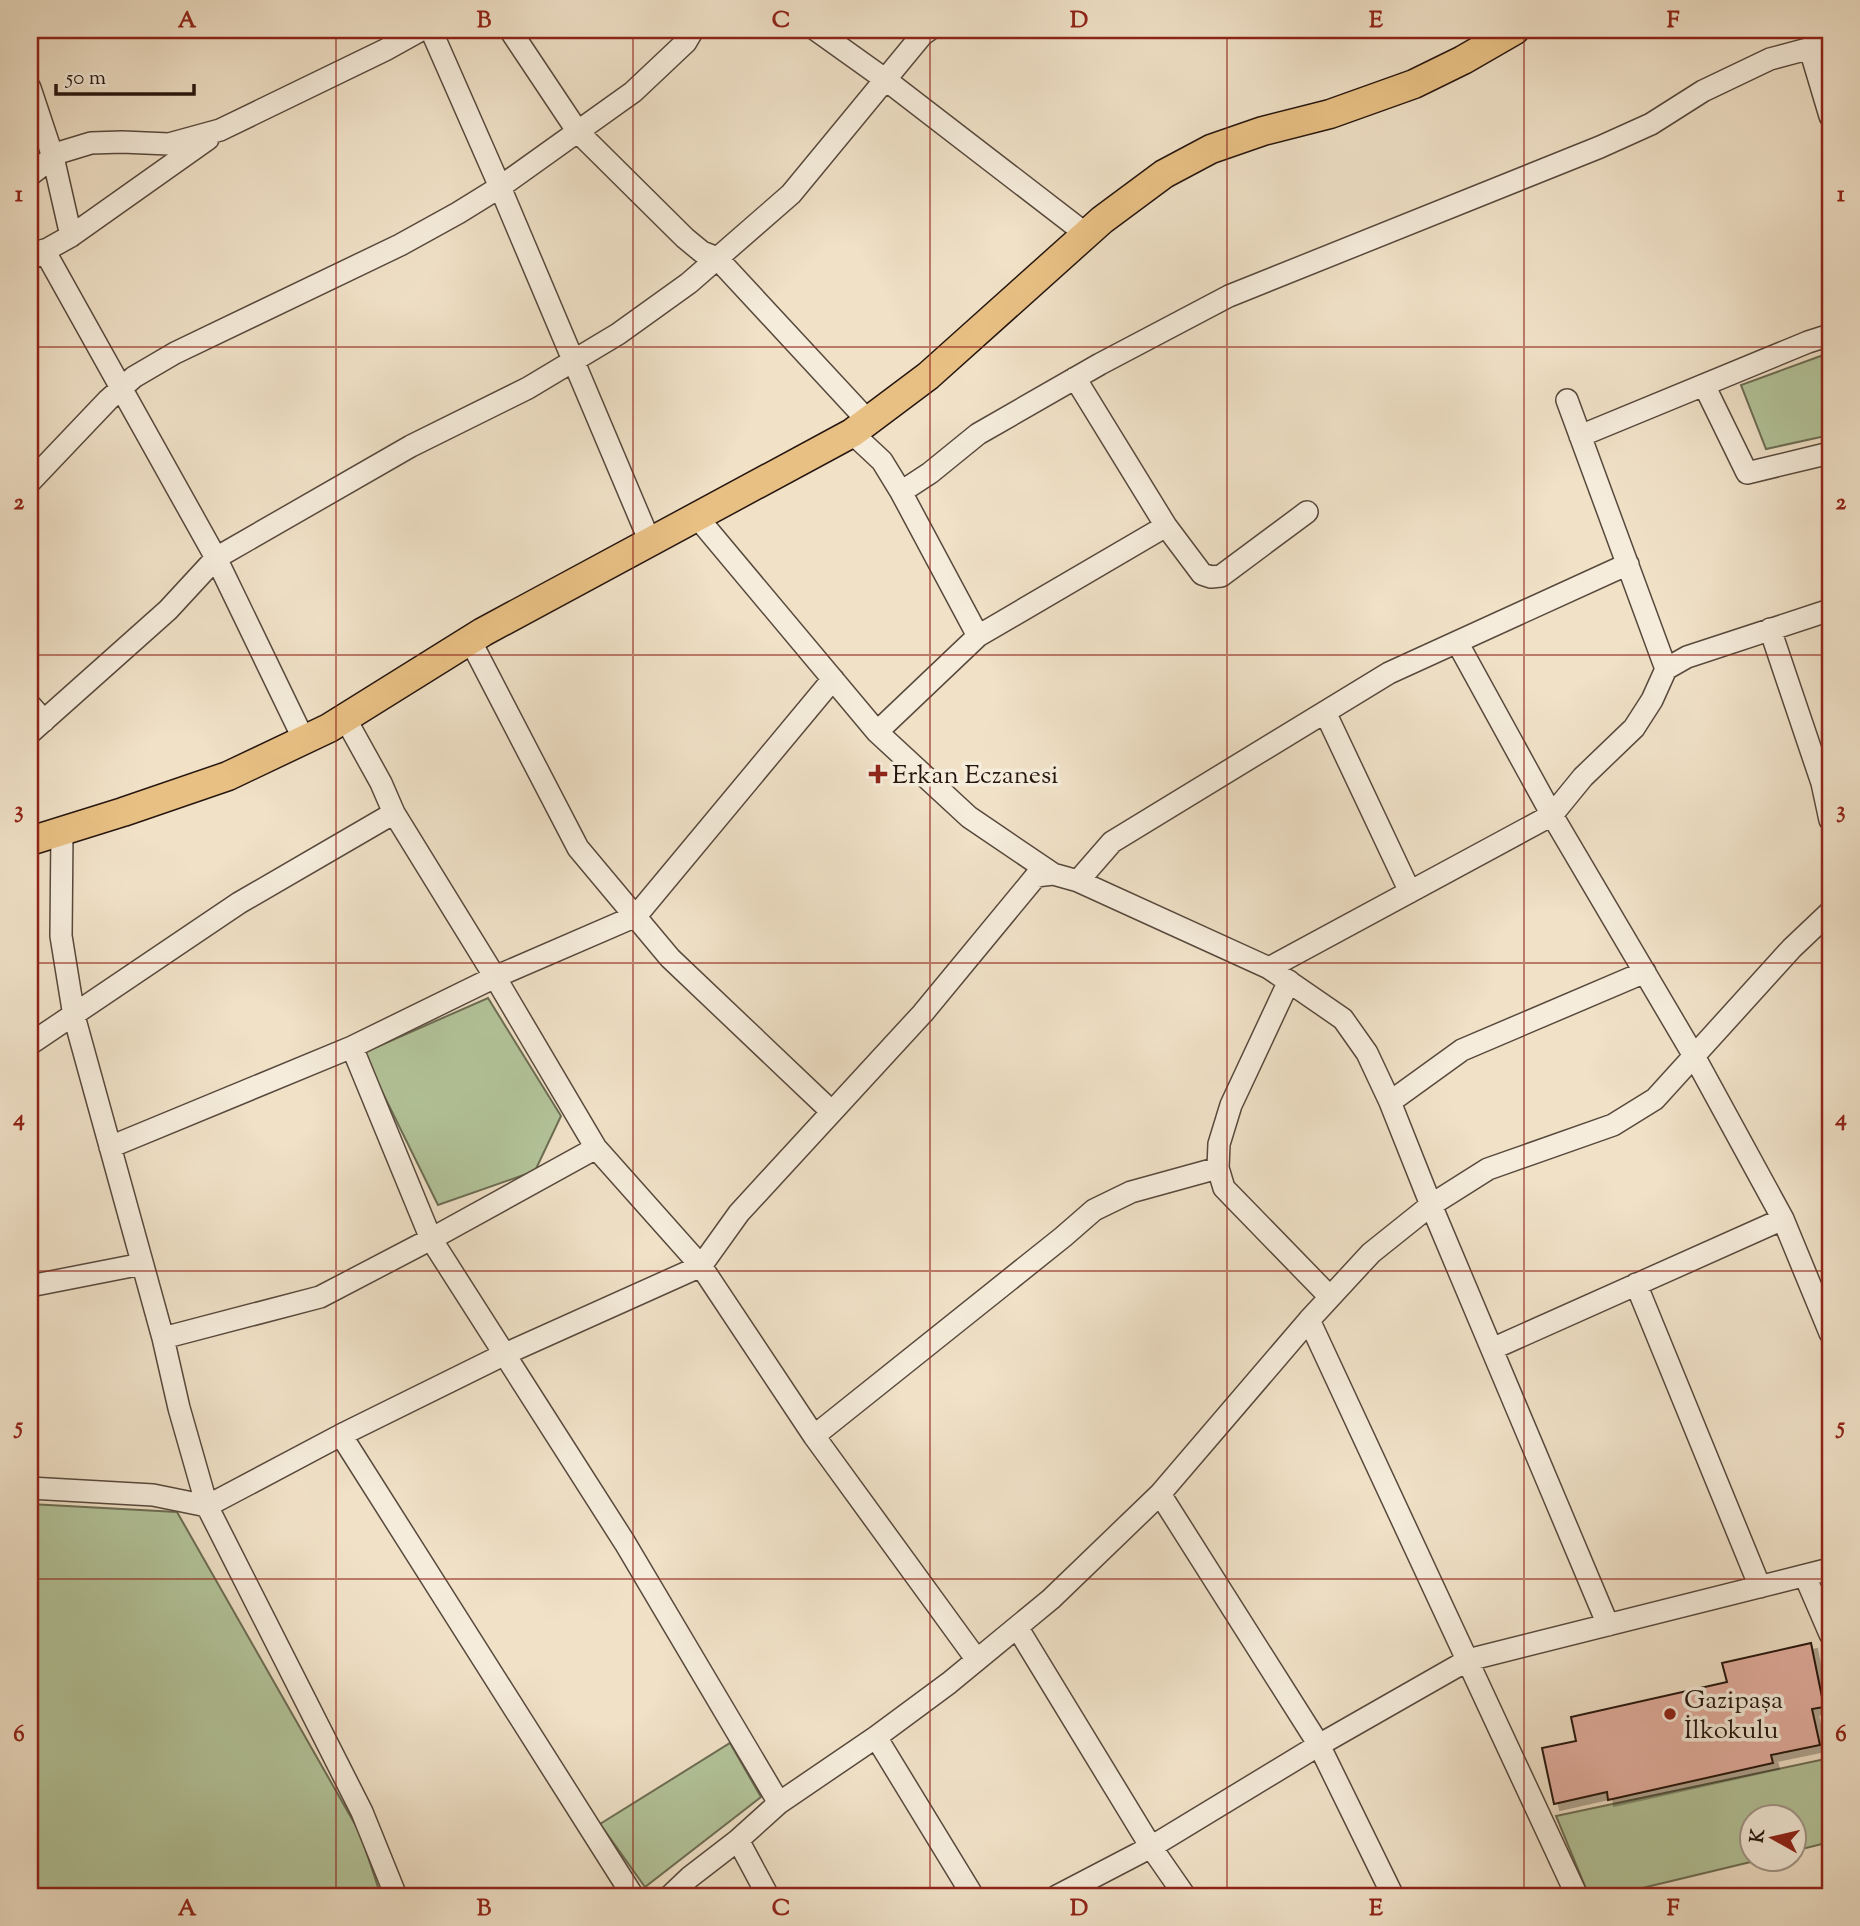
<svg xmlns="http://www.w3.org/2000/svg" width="1860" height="1926" font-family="'Sorts Mill Goudy',serif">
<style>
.green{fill:#b3c49a;stroke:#6c6d54;stroke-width:2}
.building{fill:#e3ae9f;stroke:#26160f;stroke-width:2;filter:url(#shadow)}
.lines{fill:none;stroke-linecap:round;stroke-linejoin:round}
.minor-casing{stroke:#58493d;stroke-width:24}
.major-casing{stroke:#26160f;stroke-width:31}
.minor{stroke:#f5ecdb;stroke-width:21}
.major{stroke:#e8c084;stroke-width:28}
.grid{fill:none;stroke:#8f2418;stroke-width:2;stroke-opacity:0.55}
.poi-dot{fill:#8f2418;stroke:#f5ecdb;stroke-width:2.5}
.labels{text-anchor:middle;stroke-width:7;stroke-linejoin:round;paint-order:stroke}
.poi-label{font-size:26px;fill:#26160f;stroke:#f5ecdb;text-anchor:start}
.neatline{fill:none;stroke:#8f2418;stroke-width:2.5}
.grid-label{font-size:23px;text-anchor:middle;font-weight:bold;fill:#8f2418}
</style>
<defs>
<filter id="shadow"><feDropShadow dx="6" dy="6" stdDeviation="0" flood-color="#0004"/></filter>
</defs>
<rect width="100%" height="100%" fill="#f0e1c7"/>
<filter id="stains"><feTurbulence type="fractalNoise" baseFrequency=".00286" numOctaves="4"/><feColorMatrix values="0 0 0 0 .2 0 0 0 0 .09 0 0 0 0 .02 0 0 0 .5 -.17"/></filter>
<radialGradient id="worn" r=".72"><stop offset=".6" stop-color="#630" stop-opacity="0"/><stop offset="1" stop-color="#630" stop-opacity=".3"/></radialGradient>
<path class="green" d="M1829 353 1830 435 1766 449 1741 385Z
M488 998 561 1116 535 1171 438 1205 363 1053Z
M30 1504 177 1512 360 1833 381 1896H30Z
M730 1743 761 1797 645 1887 600 1824Z
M1830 1758V1842L1794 1851V1818H1752V1860H1759L1609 1896H1589L1556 1816Z"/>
<path class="building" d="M1811 1643 1824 1707 1812 1709 1820 1745 1771 1755 1773 1763 1608 1800 1607 1792 1554 1804 1542 1748 1576 1741 1571 1717 1727 1682 1722 1663Z"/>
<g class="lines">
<defs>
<path id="minor" d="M431 30 500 187 650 542
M510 30 578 132 685 238 702 252 717 258 868 421
M816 30 886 80 1086 234
M30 32 31 30
M1810 49 1830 116
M30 88 53 157 71 236
M30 175 58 153 91 143 122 142 169 144 220 130 385 50 421 30
M44 250 216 558 304 740
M30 259 71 236 208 139
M1075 378 1166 526 1202 574 1211 577 1221 576 1307 512
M1704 385 1747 473 1830 453
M1567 400 1666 669
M852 433 882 461 901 492 978 636
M1580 436 1808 342 1830 335
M30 482 108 400 134 377 175 353 400 245 458 213 500 187 633 92 686 42 693 30
M901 492 930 473 978 434 1100 364 1229 296 1600 147 1651 124 1703 91 1770 59 1830 43
M697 517 877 732 969 817 1053 874
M1770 629 1822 783 1830 820
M470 640 578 848 670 958 832 1112
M1457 642 1552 815 1694 1056 1783 1219 1830 1333
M30 705 44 721
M1325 712 1410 892
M877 732 978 636 1166 526
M30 733 168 610 216 558 411 446 528 388 618 334 689 283 791 194 922 35 929 30
M62 831 61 936 74 1016 163 1338 179 1408 207 1506 362 1812 396 1896
M1269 968 1552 815 1583 777 1634 728 1652 700 1666 669 1687 657 1830 610
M1289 981 1231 1105 1219 1144 1218 1168 1224 1188 1330 1297
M30 1044 239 903 394 813
M352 1047 431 1239 625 1543 779 1803
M1390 1102 1462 1050 1645 972
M110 1147 352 1047 495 977 394 813 381 783 345 718
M1636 1284 1760 1587
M30 1286 142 1264
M1309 1320 1577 1896
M163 1338 320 1297 431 1239 596 1148
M1492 1349 1783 1219
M341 1435 633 1896
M814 1436 1063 1237 1094 1210 1131 1192 1218 1168
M30 1488 153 1495 207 1506 341 1435 505 1354 701 1266 596 1148 495 977 636 916 833 679
M1160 1494 1319 1745 1393 1896
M1805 1576 1830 1634
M1608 1625 1431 1205 1390 1102 1367 1053 1343 1019 1269 968 1078 881 1112 842 1389 673 1628 564
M1017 1627 1151 1847 1185 1896
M977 1660 814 1436 701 1266 739 1213 923 1013 1036 876 1053 874 1078 881
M876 1737 973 1896
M738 1840 768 1896
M670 1896 690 1877 738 1840 779 1803 876 1737 949 1683 1051 1599 1160 1494 1309 1320 1371 1253 1431 1205 1488 1169 1613 1125 1655 1099 1792 948 1830 912
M1057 1896 1151 1847 1319 1745 1468 1660 1830 1569"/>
<path id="major" d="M30 841 123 812 228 776 329 728 483 632 852 433 928 376 1102 220 1164 174 1211 149 1263 131 1330 114 1414 84 1463 60 1515 30"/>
</defs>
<use href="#minor" class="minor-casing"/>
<use href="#major" class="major-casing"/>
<use href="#minor" class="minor"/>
<use href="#major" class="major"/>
</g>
<path class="grid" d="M336 30V1896M633 30V1896M930 30V1896M1227 30V1896M1524 30V1896M30 347H1830M30 655H1830M30 963H1830M30 1271H1830M30 1579H1830"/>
<g class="poi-dot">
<path d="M874.5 763.5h7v7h7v7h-7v7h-7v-7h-7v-7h7z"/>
<circle cx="1670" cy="1714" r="7"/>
</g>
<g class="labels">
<g class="poi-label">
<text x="892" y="783">Erkan Eczanesi</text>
<text x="1684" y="1708">Gazipaşa<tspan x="1684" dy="30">İlkokulu</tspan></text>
</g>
</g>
<rect width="1860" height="1926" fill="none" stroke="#f0e1c7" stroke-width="77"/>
<g transform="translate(1773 1838) rotate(278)"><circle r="33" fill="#f5ecdb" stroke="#a29689" stroke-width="2"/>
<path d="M0-5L12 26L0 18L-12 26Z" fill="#8f2418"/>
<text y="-10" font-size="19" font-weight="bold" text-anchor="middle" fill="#26160f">K</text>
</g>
<path d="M56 84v10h138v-10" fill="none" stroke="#26160f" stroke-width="3.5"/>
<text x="66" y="84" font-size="21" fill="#26160f" stroke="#f5ecdb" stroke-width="5" paint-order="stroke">50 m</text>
<rect x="38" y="38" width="1784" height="1850" class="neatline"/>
<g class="grid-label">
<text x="187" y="27">A</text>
<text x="484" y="27">B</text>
<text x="781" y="27">C</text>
<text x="1079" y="27">D</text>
<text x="1376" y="27">E</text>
<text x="1673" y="27">F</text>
<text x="19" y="201">1</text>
<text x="1841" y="201">1</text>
<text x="19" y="509">2</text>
<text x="1841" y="509">2</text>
<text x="19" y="817">3</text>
<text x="1841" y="817">3</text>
<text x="19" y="1125">4</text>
<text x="1841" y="1125">4</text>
<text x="19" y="1433">5</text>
<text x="1841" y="1433">5</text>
<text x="19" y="1741">6</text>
<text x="1841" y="1741">6</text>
<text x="187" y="1915">A</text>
<text x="484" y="1915">B</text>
<text x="781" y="1915">C</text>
<text x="1079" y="1915">D</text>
<text x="1376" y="1915">E</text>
<text x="1673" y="1915">F</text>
</g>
<rect width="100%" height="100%" filter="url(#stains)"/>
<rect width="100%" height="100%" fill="url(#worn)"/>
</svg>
